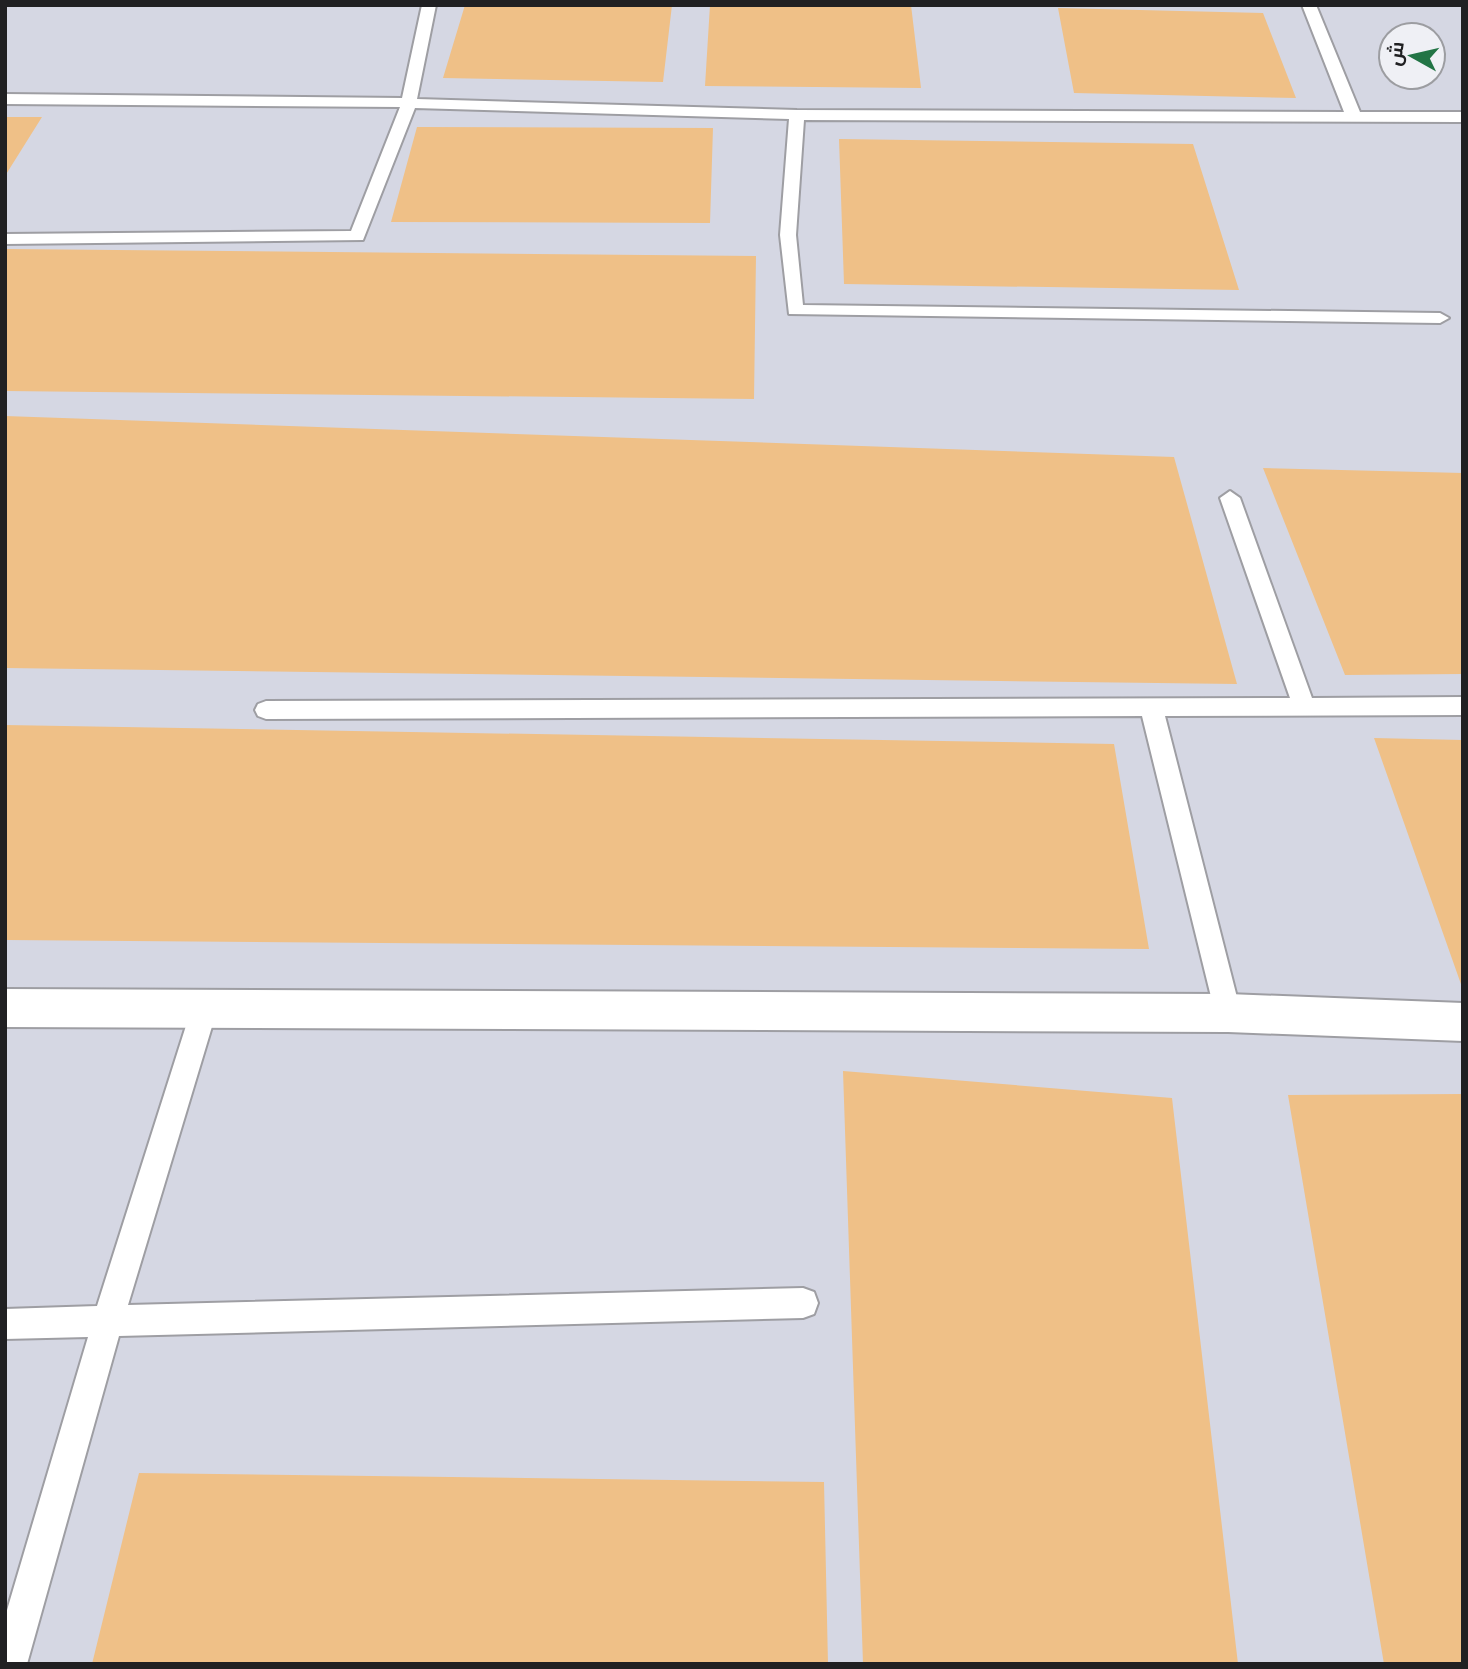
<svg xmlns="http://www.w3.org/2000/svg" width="1468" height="1669" font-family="'DM Sans',Cairo,sans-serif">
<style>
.built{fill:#d5d7e3;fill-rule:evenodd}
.building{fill:#efc087}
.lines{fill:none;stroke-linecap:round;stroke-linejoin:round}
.service-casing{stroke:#9e9ea3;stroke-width:4}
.minor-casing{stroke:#9e9ea3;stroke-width:4}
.service{fill:#fff;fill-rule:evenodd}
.minor{fill:#fff;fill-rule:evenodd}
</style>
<rect width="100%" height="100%" fill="#e2e3e8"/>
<path class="built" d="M5 5H1463V1664H5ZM1391 35H1433V77H1391Z"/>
<path class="building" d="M465 5H672L663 82 443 78Z
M710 5H911L921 88 705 86Z
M1058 8 1263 13 1296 98 1074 93Z
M5 117H42L5 176Z
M417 127 713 128 710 223 391 222Z
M839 139 1193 144 1239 290 844 284Z
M5 249 756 256 754 399 5 391Z
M5 416 1174 457 1237 684 5 668Z
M1263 468 1463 473V674L1345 675Z
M5 725 1114 744 1149 949 5 940Z
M1374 738 1463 740V987H1462Z
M843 1071 1172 1098 1238 1664H863Z
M1463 1094V1664H1384L1288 1095Z
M139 1473 824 1482 828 1664H92Z"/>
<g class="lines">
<defs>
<path id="service" d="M422 5H436L417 99 797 110 1344 112 1302 5H1316L1360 112H1463V122L804 120 796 235 803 305 1440 313 1449 318 1440 323 789 314 780 235 789 119 415 108 363 240 5 244V234L351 231 400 107 5 104V94L402 98Z
M1230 491 1240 498 1312 698 1463 697V715L1165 716 1241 1013 1237 1021 1228 1025 1219 1021 1215 1013 1142 716 266 719 258 716 255 710 258 704 266 701 1290 698 1220 498Z
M204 998 213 1002 217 1010 128 1305 803 1288 814 1292 818 1303 814 1314 803 1318 119 1336 27 1664H5V1617L88 1337 5 1339V1309L97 1306 191 1010 195 1002Z"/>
<path id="minor" d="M5 989 1228 994 1463 1003V1041L1228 1032 5 1027Z"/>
</defs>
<use href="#service" class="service-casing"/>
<use href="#minor" class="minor-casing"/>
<use href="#service" class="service"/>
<use href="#minor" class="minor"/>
</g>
<rect width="1468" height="1669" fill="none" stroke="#202022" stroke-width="14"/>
<g transform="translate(1412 56) rotate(278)"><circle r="33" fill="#eff0f5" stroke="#9c9da1" stroke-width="2"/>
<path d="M0-5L12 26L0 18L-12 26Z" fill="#227445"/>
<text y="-10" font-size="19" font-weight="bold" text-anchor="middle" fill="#202022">ش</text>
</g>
</svg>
